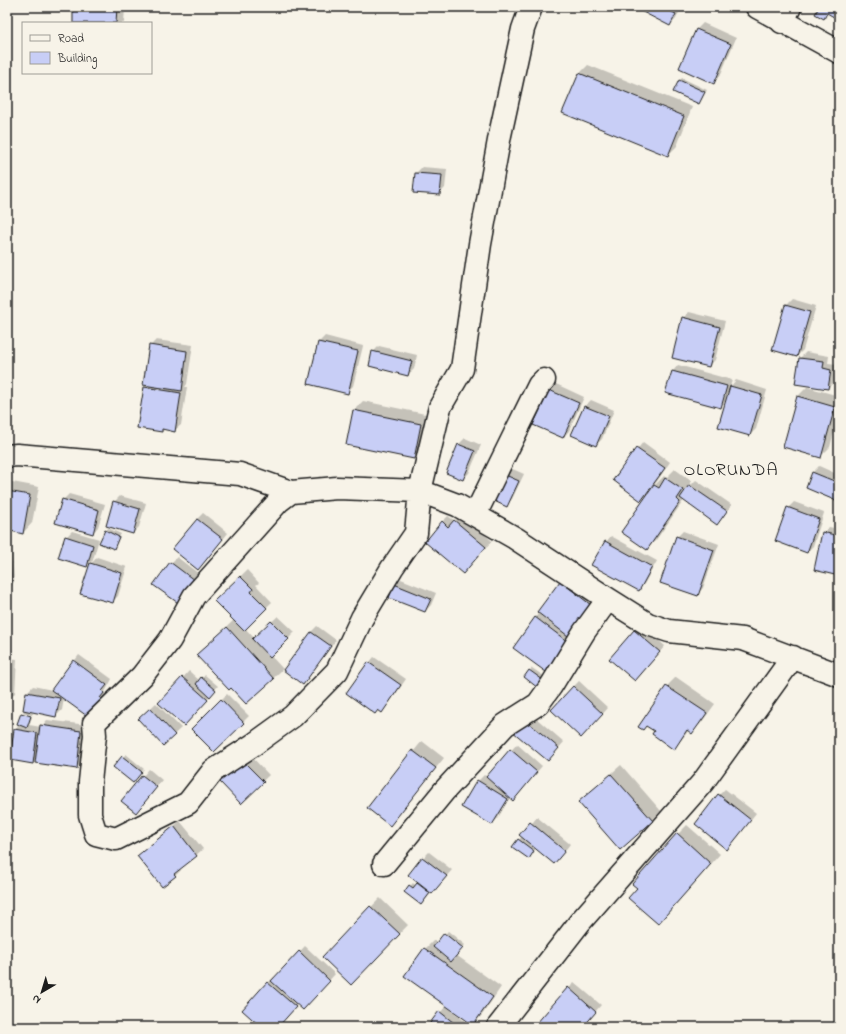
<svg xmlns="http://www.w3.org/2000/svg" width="846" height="1034" font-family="'Indie Flower',sans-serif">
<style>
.shadow{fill:#0003}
.building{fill:#c8cef6;stroke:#1c1c1c}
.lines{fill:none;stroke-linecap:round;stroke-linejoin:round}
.minor-casing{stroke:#1c1c1c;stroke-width:25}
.tertiary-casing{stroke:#1c1c1c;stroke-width:25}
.minor{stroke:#f7f3e8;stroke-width:22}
.tertiary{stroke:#f7f3e8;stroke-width:22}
.labels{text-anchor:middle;stroke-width:3;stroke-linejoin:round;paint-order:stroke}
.quarter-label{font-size:18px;letter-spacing:1px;fill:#1c1c1c;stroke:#f7f3e8}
</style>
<rect width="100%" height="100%" fill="#f7f3e8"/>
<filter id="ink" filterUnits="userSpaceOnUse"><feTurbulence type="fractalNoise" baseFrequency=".025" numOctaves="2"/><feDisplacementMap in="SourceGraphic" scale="8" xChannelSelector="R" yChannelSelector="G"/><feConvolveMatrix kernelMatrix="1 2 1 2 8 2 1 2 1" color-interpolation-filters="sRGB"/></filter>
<g filter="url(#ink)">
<path class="shadow" d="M74 7H125L124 23H74Z
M637 7H680L681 8 676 19 670 25Z
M703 23 736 38 720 76 714 82 681 68 697 29Z
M588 65 692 107 677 146 668 155 579 74Z
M682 78 707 90 699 103 680 80Z
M422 167 447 169 445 188 439 194 414 192 416 173Z
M792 299 816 306 803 350 797 356 773 349 786 305Z
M689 312 725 321 715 360 709 366 683 318Z
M325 336 363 346 353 386 347 392 319 342Z
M156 340 193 345 187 384 185 387H187L181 425 175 430 164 429 162 431 138 427 145 387 147 385 150 346Z
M379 346 417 355 414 369 408 375 373 352Z
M806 352 829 356 828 363 837 364 834 382 828 388 796 383 800 358Z
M678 365 732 380 730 387 736 380 767 390 756 429 750 435 726 401 720 407 673 371Z
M556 384 584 397 569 431 563 437 534 424 550 390Z
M807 387 839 396V413L830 447 821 456 784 446 798 396Z
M591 400 614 410 602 439 596 445 585 406Z
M363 401 430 415 423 449 414 458 347 444 354 410Z
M465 438 481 445 469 473 463 479 447 473 459 444Z
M643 442 670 462 653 487 664 476 666 478 675 469 691 481 688 488 696 480 732 505 717 523 684 500 656 540 647 549 650 491 641 500 614 480Z
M819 466 839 475V501L807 487 813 472Z
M508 467 524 474 512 499 506 505 502 473Z
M7 481 39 487 32 523 23 533 7 529Z
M69 494 105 504 98 527 93 533 63 500Z
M120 496 146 503 139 527 133 533 114 502Z
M794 502 824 513 813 546 807 552 788 508Z
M203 513 228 533 204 563 197 519Z
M461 515 492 541 463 573 442 522 448 516 455 521Z
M829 527 839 529V575L823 533Z
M108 528 121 534 113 548 106 531Z
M72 531 99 539 92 563 97 557 127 567 118 596 112 602 82 593 92 561 86 566 66 537Z
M683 531 719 544 703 588 697 594 677 537Z
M611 536 657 561 644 584 638 590 606 542Z
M7 552H12L14 582 11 585H7Z
M177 557 203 577 187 598 171 563Z
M247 570 259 583 256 585 272 602 245 628 254 638 278 616 295 632 271 656 283 669 247 703 207 646 234 620 215 601Z
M567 576 597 599 570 633 573 635 552 664 535 618Z
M401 579 436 593 431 605 425 611 395 585Z
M641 625 665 646 641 674 635 631Z
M317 626 336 640 303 684 311 632Z
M79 655 112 679 105 692 110 696 94 706 87 715 64 698 62 710 56 716 27 710 33 713 32 715 23 712 25 710 27 692 33 686 52 690Z
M374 657 406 679 388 705 382 711 379 709 375 713 369 663Z
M7 658 17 659 15 693 9 699H7Z
M532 668 545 677 541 684 530 671Z
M189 671 200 681 205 675 218 686 190 719 160 703Z
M676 677 715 704 701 723 692 732 689 730 674 749 647 725 640 727 667 686Z
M579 681 608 708 587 731 573 687Z
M227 694 249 716 214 751 192 729Z
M156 703 181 728 163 745 139 719Z
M22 713 32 717 29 725 41 727 47 720 87 725 82 762 76 768 37 759 33 763 15 730 20 724H18Z
M530 713 564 742 548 760 513 731Z
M422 741 444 758 390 825 368 808Z
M517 744 542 766 519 793 510 797 498 818 492 824 478 781 484 775 487 777Z
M126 754 144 769 135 779 114 767Z
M250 755 269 775 241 802 221 782Z
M621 765 661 811 652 820 589 793Z
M149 769 162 780 136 812 122 801Z
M725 789 756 813 733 842 719 795Z
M537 817 570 844 560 857 536 848 531 855 519 840Z
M180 821 203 849 180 869 181 870 175 876 138 856Z
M687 825 720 854 667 914 639 888 678 834Z
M429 852 452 870 424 901 405 892 413 883 416 886 419 882 423 858Z
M380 898 408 925 360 975 323 957Z
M448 931 465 945 456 955 501 987 482 1015 473 1024 425 949 434 940 438 943Z
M305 946 335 974 309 1003 298 1004 278 1027H263L244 1010 268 983 274 977 275 978Z
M574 982 601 1005 582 1027H541Z
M447 1005 446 1006 472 1027H428Z"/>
<path class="building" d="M73 7H117L116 23H73Z
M636 7H662L676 14 670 26 635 8Z
M819 7H839V20L827 13 824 19 815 14Z
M696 29 731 44 714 84 679 68Z
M579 73 684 116 668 156 562 113Z
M679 80 705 92 699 104 673 92Z
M415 173 442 175 440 195 413 193Z
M785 305 810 312 797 357 772 350Z
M682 317 720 327 709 367 672 358Z
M318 342 358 351 348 394 308 384Z
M149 345 187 351 182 391 143 385Z
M372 351 412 361 408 376 369 366Z
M799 358 824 361 823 368 831 370 828 389 795 384Z
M672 371 727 386 721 408 665 393Z
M730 386 762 395 750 436 718 427Z
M144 387 181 393 175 432 162 429V432L137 428Z
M549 390 579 403 563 438 533 425Z
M797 396 835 407 821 458 783 447Z
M584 406 609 416 596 446 571 435Z
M353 410 421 424 414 459 346 445Z
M458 444 475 451 463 480 446 473Z
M636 448 665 468 641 501 613 480Z
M812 472 839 483V502L806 488Z
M501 473 519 481 507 507 490 499Z
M665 478 683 490 677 499 680 502 647 550 621 532 654 485 659 488Z
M689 485 727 511 717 525 680 498Z
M7 491 30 495 23 534 7 530Z
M62 499 99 510 93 534 55 523Z
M113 501 140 509 133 534 106 526Z
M787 507 819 519 807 553 775 541Z
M197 519 223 539 198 570 172 549Z
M454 520 486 547 463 574 425 542 442 521 448 527Z
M105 530 119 537 114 549 99 543Z
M822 532 839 536V576L814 570Z
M65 536 93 545 87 567 58 558Z
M676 536 714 550 698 596 660 583Z
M605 541 652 567 639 591 591 565Z
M7 554H9L11 586H7Z
M170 562 198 583 181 605 153 585Z
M90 563 122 573 113 603 80 594Z
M240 576 253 589 251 592 267 608 244 631 214 601Z
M560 581 591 605 568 636 537 612Z
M394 584 431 599 425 612 389 598Z
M535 617 568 642 546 672 513 648Z
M271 621 289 639 270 658 252 639Z
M227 627 274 679 246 704 231 688 229 690 196 655Z
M634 630 660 652 635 681 609 659Z
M311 632 331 646 303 685 283 670Z
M73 660 107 685 102 691 104 693 100 698 105 702 99 711 93 707 87 716 51 690Z
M368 662 401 685 382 713 378 710 375 714 346 693Z
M7 664H11L10 700H7Z
M529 670 543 680 538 688 524 677Z
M182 677 208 700 184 726 158 703Z
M201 677 216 690 210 697 196 684Z
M573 686 603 714 581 738 551 710Z
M666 686 707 713 692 734 687 730 674 750 652 734 654 731 646 726 643 730 638 727Z
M26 692 60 698 56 717 23 710Z
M221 699 244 723 214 752 191 729Z
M150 708 175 735 163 746 138 719Z
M21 713 31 716 27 728 17 724Z
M523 718 559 748 548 761 512 731Z
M40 725 81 731 77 769 35 763Z
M14 729 37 733 33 764 10 760Z
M510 749 537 772 513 801 486 777Z
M412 750 436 768 390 826 367 808Z
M122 756 142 772 133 783 113 767Z
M243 761 264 782 241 804 220 782Z
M611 774 653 821 620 850 578 802Z
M142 775 157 787 136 813 121 801Z
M477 780 508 799 492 825 461 807Z
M718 794 751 820 727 850 695 824Z
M530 822 565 851 554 864 519 835Z
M174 826 197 856 174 874 176 876 162 887 137 856Z
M677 833 711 864 658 924 628 898 637 888 632 884Z
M518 839 534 851 529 859 512 847Z
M422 857 447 876 432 894 408 875Z
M417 883 430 893 421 905 404 892 409 885 413 888Z
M370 906 400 934 351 985 322 957Z
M444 933 463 948 451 962 433 947Z
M424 948 493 997 473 1025 404 976Z
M299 951 330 981 303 1010 271 981Z
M267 982 296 1007 278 1027H261L242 1010Z
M568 987 596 1012 583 1027H539L536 1024Z
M439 1011 459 1027H427Z"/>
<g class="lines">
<defs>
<path id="minor" d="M782 22 790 7
M7 456 17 455 240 474 291 492 337 488 420 491 457 505 515 538 608 599 648 624 669 631 743 639 839 675
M291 492 279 501 194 596 170 640 142 676 94 723 95 735 90 782V815L96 834 116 839 188 803 213 771 253 745 293 716 337 671 362 618 392 568 416 533 420 491 440 407 462 369 480 244 500 135 523 29 531 7
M475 515 539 385 544 380
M384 864 444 791 505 725 538 704 551 686 584 632 608 599
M498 1027 580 922 703 782 793 657"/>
<path id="tertiary" d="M757 7 839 52"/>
</defs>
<use href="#minor" class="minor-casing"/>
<use href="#tertiary" class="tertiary-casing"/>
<use href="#minor" class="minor"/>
<use href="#tertiary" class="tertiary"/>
</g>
</g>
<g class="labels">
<g class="quarter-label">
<text x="731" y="475">OLORUNDA</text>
</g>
</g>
<rect width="846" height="1034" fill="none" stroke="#f7f3e8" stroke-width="24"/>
<rect x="12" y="12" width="822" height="1010" fill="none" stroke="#1c1c1c" stroke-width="1.5" filter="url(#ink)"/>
<rect x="22" y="22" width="130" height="52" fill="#f7f3e8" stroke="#9f9d96"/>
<rect x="30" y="35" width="20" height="6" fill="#f7f3e8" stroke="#9f9d96"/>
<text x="58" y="42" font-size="12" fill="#1c1c1c">Road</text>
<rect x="30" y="52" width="20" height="12" fill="#c8cef6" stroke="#9f9d96"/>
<text x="58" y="62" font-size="12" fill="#1c1c1c">Building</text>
<g transform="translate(42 992) rotate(218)" stroke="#f7f3e8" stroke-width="3" paint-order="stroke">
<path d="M0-3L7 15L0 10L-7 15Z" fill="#1c1c1c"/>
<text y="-6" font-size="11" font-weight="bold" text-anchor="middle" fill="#1c1c1c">N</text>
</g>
</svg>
